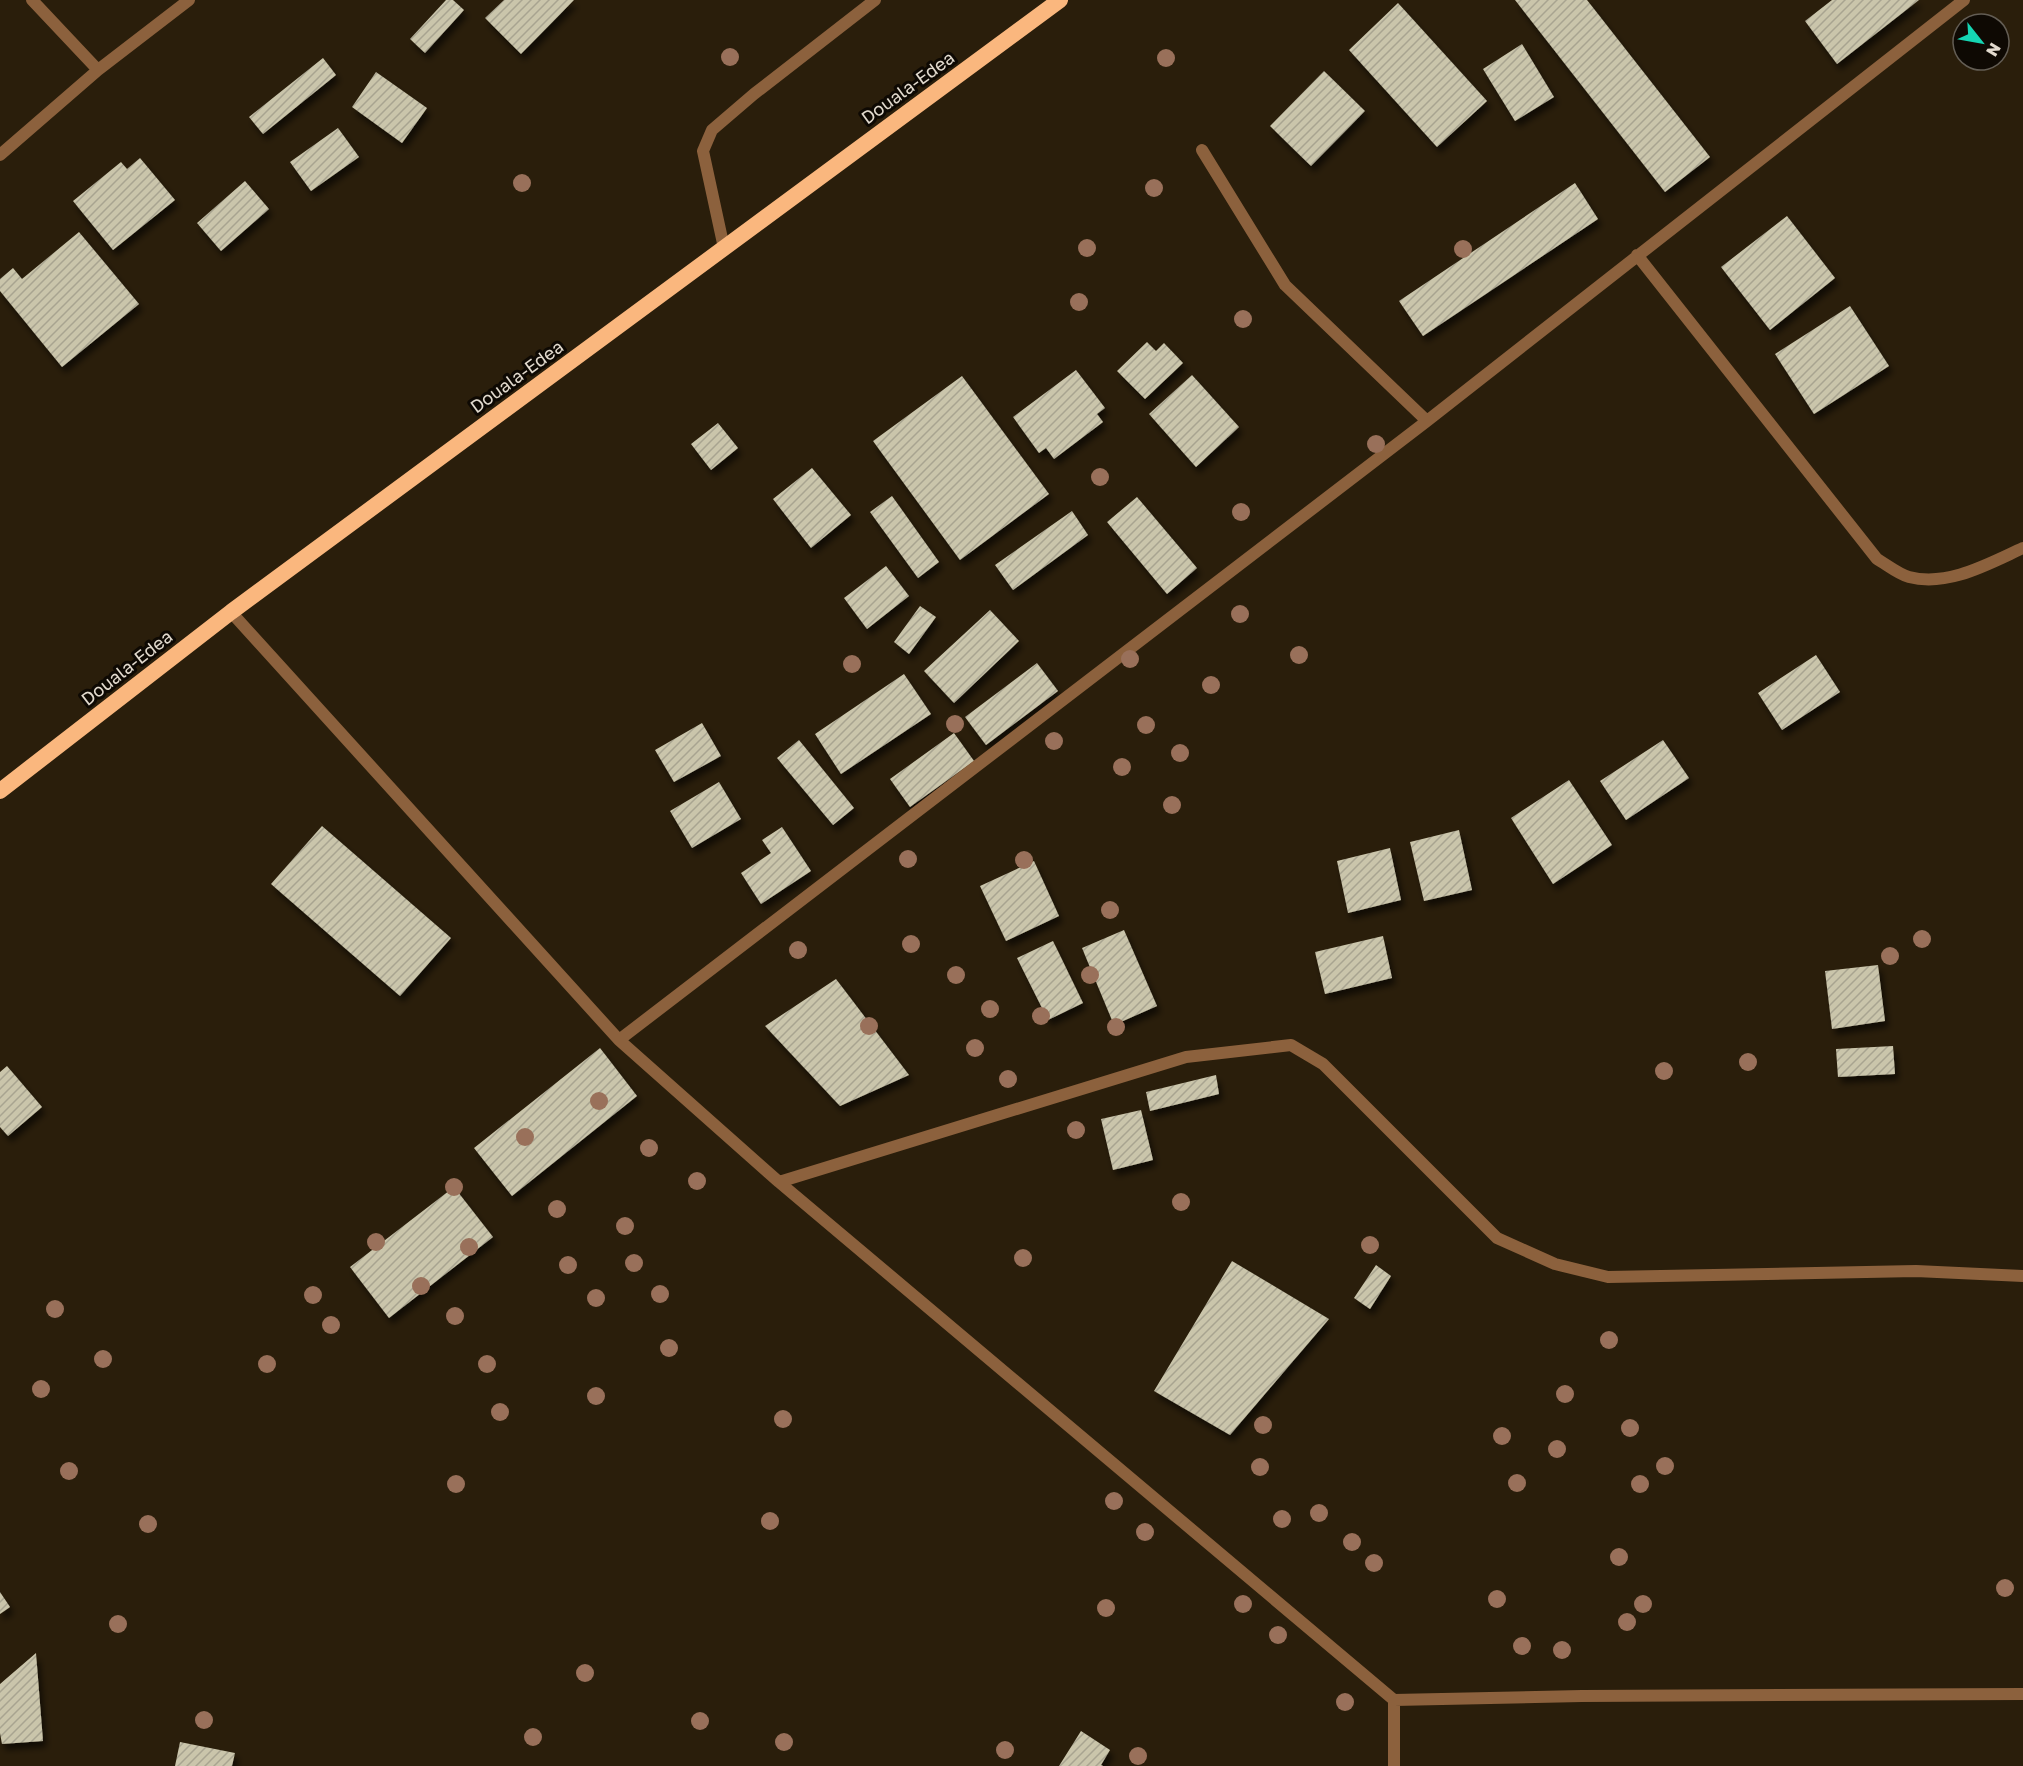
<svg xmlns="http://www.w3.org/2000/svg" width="2023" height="1766" font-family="'Golos Text',sans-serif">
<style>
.building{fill:url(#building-hatch);filter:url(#shadow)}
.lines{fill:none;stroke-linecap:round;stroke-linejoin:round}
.service{stroke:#8c613d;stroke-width:12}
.minor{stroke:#8c613d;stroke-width:12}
.trunk{stroke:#fab77e;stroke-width:16}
.tree{fill:#99705a}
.labels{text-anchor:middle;stroke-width:6;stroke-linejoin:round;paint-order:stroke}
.street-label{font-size:18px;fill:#e2dace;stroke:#0e0903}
</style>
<defs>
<pattern id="building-hatch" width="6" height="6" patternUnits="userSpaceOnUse" patternTransform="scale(1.5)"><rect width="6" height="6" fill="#cac5ab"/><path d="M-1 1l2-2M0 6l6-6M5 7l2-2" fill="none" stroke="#a8a490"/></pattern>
<filter id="shadow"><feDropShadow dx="3.5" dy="6" stdDeviation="3" flood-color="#0009"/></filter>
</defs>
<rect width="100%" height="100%" fill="#2a1e0b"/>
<path class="building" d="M446 0H453L464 10 425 53 410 39Z
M504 0H574L521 54 485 18Z
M1515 0H1587L1710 157 1665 192Z
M1832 0H1919L1837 64 1805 21Z
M1398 3 1487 101 1437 147 1349 50Z
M1522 44 1554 97 1515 121 1483 69Z
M323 58 336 75 263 134 249 117Z
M1324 71 1365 111 1311 166 1270 126Z
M376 72 427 108 402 143 352 107Z
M338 128 359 157 311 191 290 162Z
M140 158 175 200 113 250 73 201 121 162 127 169Z
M245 181 269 209 221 251 197 223Z
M1575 183 1598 219 1423 336 1399 301Z
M1787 216 1835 278 1770 330 1721 267Z
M79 232 139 304 62 367 0 291V279L13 268 22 279Z
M1850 306 1889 366 1814 414 1775 354Z
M1147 342 1156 351 1164 343 1183 363 1145 399 1117 371Z
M1076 370 1105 408 1097 414 1103 422 1054 459 1046 448 1039 453 1013 417Z
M1192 375 1239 427 1196 467 1149 414Z
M962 376 1049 494 960 560 873 441Z
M718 423 738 448 711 470 691 444Z
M812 468 851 515 811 548 773 499Z
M892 496 939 562 918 578 870 512Z
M1137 497 1197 568 1167 594 1107 522Z
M1072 511 1088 535 1013 590 995 565Z
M886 566 909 596 867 629 844 598Z
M920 606 936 617 909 654 894 642Z
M990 610 1019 641 954 703 924 671Z
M1816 655 1840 692 1782 730 1758 693Z
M1037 663 1058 691 986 745 965 717Z
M904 674 931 714 841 774 815 734Z
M702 723 721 756 674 782 655 750Z
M954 733 974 761 910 807 890 779Z
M799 740 854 808 833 825 777 758Z
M1663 740 1689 778 1626 820 1600 781Z
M1569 780 1612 845 1553 884 1511 818Z
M719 782 741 819 692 848 670 811Z
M322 826 451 938 400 996 271 884Z
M782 827 811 871 761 904 741 873 771 853 762 840Z
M1459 830 1472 890 1424 901 1410 842Z
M1390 848 1401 900 1348 913 1337 861Z
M1034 861 1059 916 1006 941 980 886Z
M1124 930 1157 1006 1114 1025 1082 948Z
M1383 936 1392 978 1325 994 1315 952Z
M1053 941 1083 1003 1048 1020 1017 958Z
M1878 965 1885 1021 1832 1029 1825 971Z
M836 979 909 1075 840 1106 765 1026Z
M1893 1046 1895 1074 1838 1077 1836 1049Z
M600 1048 637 1096 512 1196 474 1148Z
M7 1066 42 1107 8 1136 0 1127V1072Z
M1216 1075 1219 1094 1150 1111 1146 1092Z
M1141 1110 1153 1160 1113 1170 1101 1119Z
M454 1187 493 1237 389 1318 350 1267Z
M1232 1261 1329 1319 1230 1435 1154 1391Z
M1376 1265 1391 1276 1370 1309 1354 1298Z
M0 1592 10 1607 0 1614Z
M36 1653 43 1741 2 1744 0 1733V1684Z
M1081 1731 1110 1750 1101 1765 1103 1766H1059Z
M180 1742 235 1753 232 1766H175Z"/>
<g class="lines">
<path class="service" d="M724 248 703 151 712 130 754 94 875 0"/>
<path class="minor" d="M32 0 98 70
M1202 150 1285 285 1427 421
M0 155 98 70 189 0
M1637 255 1877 559C1886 564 1898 574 1909 577 1948 587 1988 564 2023 548
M231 612 619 1040 779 1182 1394 1700 1582 1696 2023 1694
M619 1040 1427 421 1964 0
M779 1182 1186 1057 1291 1045 1323 1064 1497 1238 1555 1264 1608 1277 1916 1271 2023 1276
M1394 1700V1766"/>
<path class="trunk" d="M0 791 231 612 1060 0"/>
</g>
<g class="tree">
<circle cx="730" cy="57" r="9"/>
<circle cx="1166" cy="58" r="9"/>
<circle cx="522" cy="183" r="9"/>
<circle cx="1154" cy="188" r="9"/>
<circle cx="1087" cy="248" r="9"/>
<circle cx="1463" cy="249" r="9"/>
<circle cx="1079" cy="302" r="9"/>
<circle cx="1243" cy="319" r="9"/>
<circle cx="1376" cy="444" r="9"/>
<circle cx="1100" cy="477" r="9"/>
<circle cx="1241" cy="512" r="9"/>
<circle cx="1240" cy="614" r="9"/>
<circle cx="1299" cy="655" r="9"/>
<circle cx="1130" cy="659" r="9"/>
<circle cx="852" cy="664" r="9"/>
<circle cx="1211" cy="685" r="9"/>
<circle cx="955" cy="724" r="9"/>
<circle cx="1146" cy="725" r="9"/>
<circle cx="1054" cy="741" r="9"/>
<circle cx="1180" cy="753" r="9"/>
<circle cx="1122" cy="767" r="9"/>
<circle cx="1172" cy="805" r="9"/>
<circle cx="908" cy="859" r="9"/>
<circle cx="1024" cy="860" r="9"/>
<circle cx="1110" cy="910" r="9"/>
<circle cx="1922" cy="939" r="9"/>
<circle cx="911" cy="944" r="9"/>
<circle cx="798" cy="950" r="9"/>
<circle cx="1890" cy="956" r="9"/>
<circle cx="956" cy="975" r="9"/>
<circle cx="1090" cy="975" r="9"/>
<circle cx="990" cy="1009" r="9"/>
<circle cx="1041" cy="1016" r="9"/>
<circle cx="869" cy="1026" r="9"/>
<circle cx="1116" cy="1027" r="9"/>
<circle cx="975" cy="1048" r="9"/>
<circle cx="1748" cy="1062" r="9"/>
<circle cx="1664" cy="1071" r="9"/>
<circle cx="1008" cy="1079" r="9"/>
<circle cx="599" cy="1101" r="9"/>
<circle cx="1076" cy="1130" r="9"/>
<circle cx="525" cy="1137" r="9"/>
<circle cx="649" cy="1148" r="9"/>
<circle cx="697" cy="1181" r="9"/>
<circle cx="454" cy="1187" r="9"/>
<circle cx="1181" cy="1202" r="9"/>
<circle cx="557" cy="1209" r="9"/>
<circle cx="625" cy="1226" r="9"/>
<circle cx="376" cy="1242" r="9"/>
<circle cx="1370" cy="1245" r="9"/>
<circle cx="469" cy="1247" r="9"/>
<circle cx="1023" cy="1258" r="9"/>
<circle cx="634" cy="1263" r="9"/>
<circle cx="568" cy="1265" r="9"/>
<circle cx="421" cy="1286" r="9"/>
<circle cx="660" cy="1294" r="9"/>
<circle cx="313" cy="1295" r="9"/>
<circle cx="596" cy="1298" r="9"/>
<circle cx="55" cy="1309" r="9"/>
<circle cx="455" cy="1316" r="9"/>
<circle cx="331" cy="1325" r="9"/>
<circle cx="1609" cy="1340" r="9"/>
<circle cx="669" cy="1348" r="9"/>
<circle cx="103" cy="1359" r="9"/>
<circle cx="267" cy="1364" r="9"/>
<circle cx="487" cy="1364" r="9"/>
<circle cx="41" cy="1389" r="9"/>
<circle cx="1565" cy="1394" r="9"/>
<circle cx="596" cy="1396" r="9"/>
<circle cx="500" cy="1412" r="9"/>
<circle cx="783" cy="1419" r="9"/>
<circle cx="1263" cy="1425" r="9"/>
<circle cx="1630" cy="1428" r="9"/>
<circle cx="1502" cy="1436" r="9"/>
<circle cx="1557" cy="1449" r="9"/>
<circle cx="1665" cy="1466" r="9"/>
<circle cx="1260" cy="1467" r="9"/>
<circle cx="69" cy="1471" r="9"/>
<circle cx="1517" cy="1483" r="9"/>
<circle cx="456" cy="1484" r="9"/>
<circle cx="1640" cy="1484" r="9"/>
<circle cx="1114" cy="1501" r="9"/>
<circle cx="1319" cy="1513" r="9"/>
<circle cx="1282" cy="1519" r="9"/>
<circle cx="770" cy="1521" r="9"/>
<circle cx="148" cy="1524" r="9"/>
<circle cx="1145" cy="1532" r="9"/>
<circle cx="1352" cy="1542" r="9"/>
<circle cx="1619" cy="1557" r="9"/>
<circle cx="1374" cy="1563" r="9"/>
<circle cx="2005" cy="1588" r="9"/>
<circle cx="1497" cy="1599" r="9"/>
<circle cx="1243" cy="1604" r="9"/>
<circle cx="1643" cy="1604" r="9"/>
<circle cx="1106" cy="1608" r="9"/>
<circle cx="1627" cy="1622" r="9"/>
<circle cx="118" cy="1624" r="9"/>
<circle cx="1278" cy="1635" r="9"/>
<circle cx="1522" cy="1646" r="9"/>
<circle cx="1562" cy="1650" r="9"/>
<circle cx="585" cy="1673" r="9"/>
<circle cx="1345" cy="1702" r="9"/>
<circle cx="204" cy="1720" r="9"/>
<circle cx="700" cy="1721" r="9"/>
<circle cx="533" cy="1737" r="9"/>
<circle cx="784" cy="1742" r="9"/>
<circle cx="1005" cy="1750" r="9"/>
<circle cx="1138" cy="1756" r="9"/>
</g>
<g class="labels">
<g class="street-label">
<text transform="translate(908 88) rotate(-36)" y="6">Douala-Edea</text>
<text transform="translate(517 377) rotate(-36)" y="6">Douala-Edea</text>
<text transform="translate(127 668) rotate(-38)" y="6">Douala-Edea</text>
</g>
</g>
<g transform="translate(1981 42) rotate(121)"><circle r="28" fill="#0e0903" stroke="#635d54" stroke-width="1.5"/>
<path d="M0-4.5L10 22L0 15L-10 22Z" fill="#15d5b3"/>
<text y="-9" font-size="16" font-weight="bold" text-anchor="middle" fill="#e2dace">N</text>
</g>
</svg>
